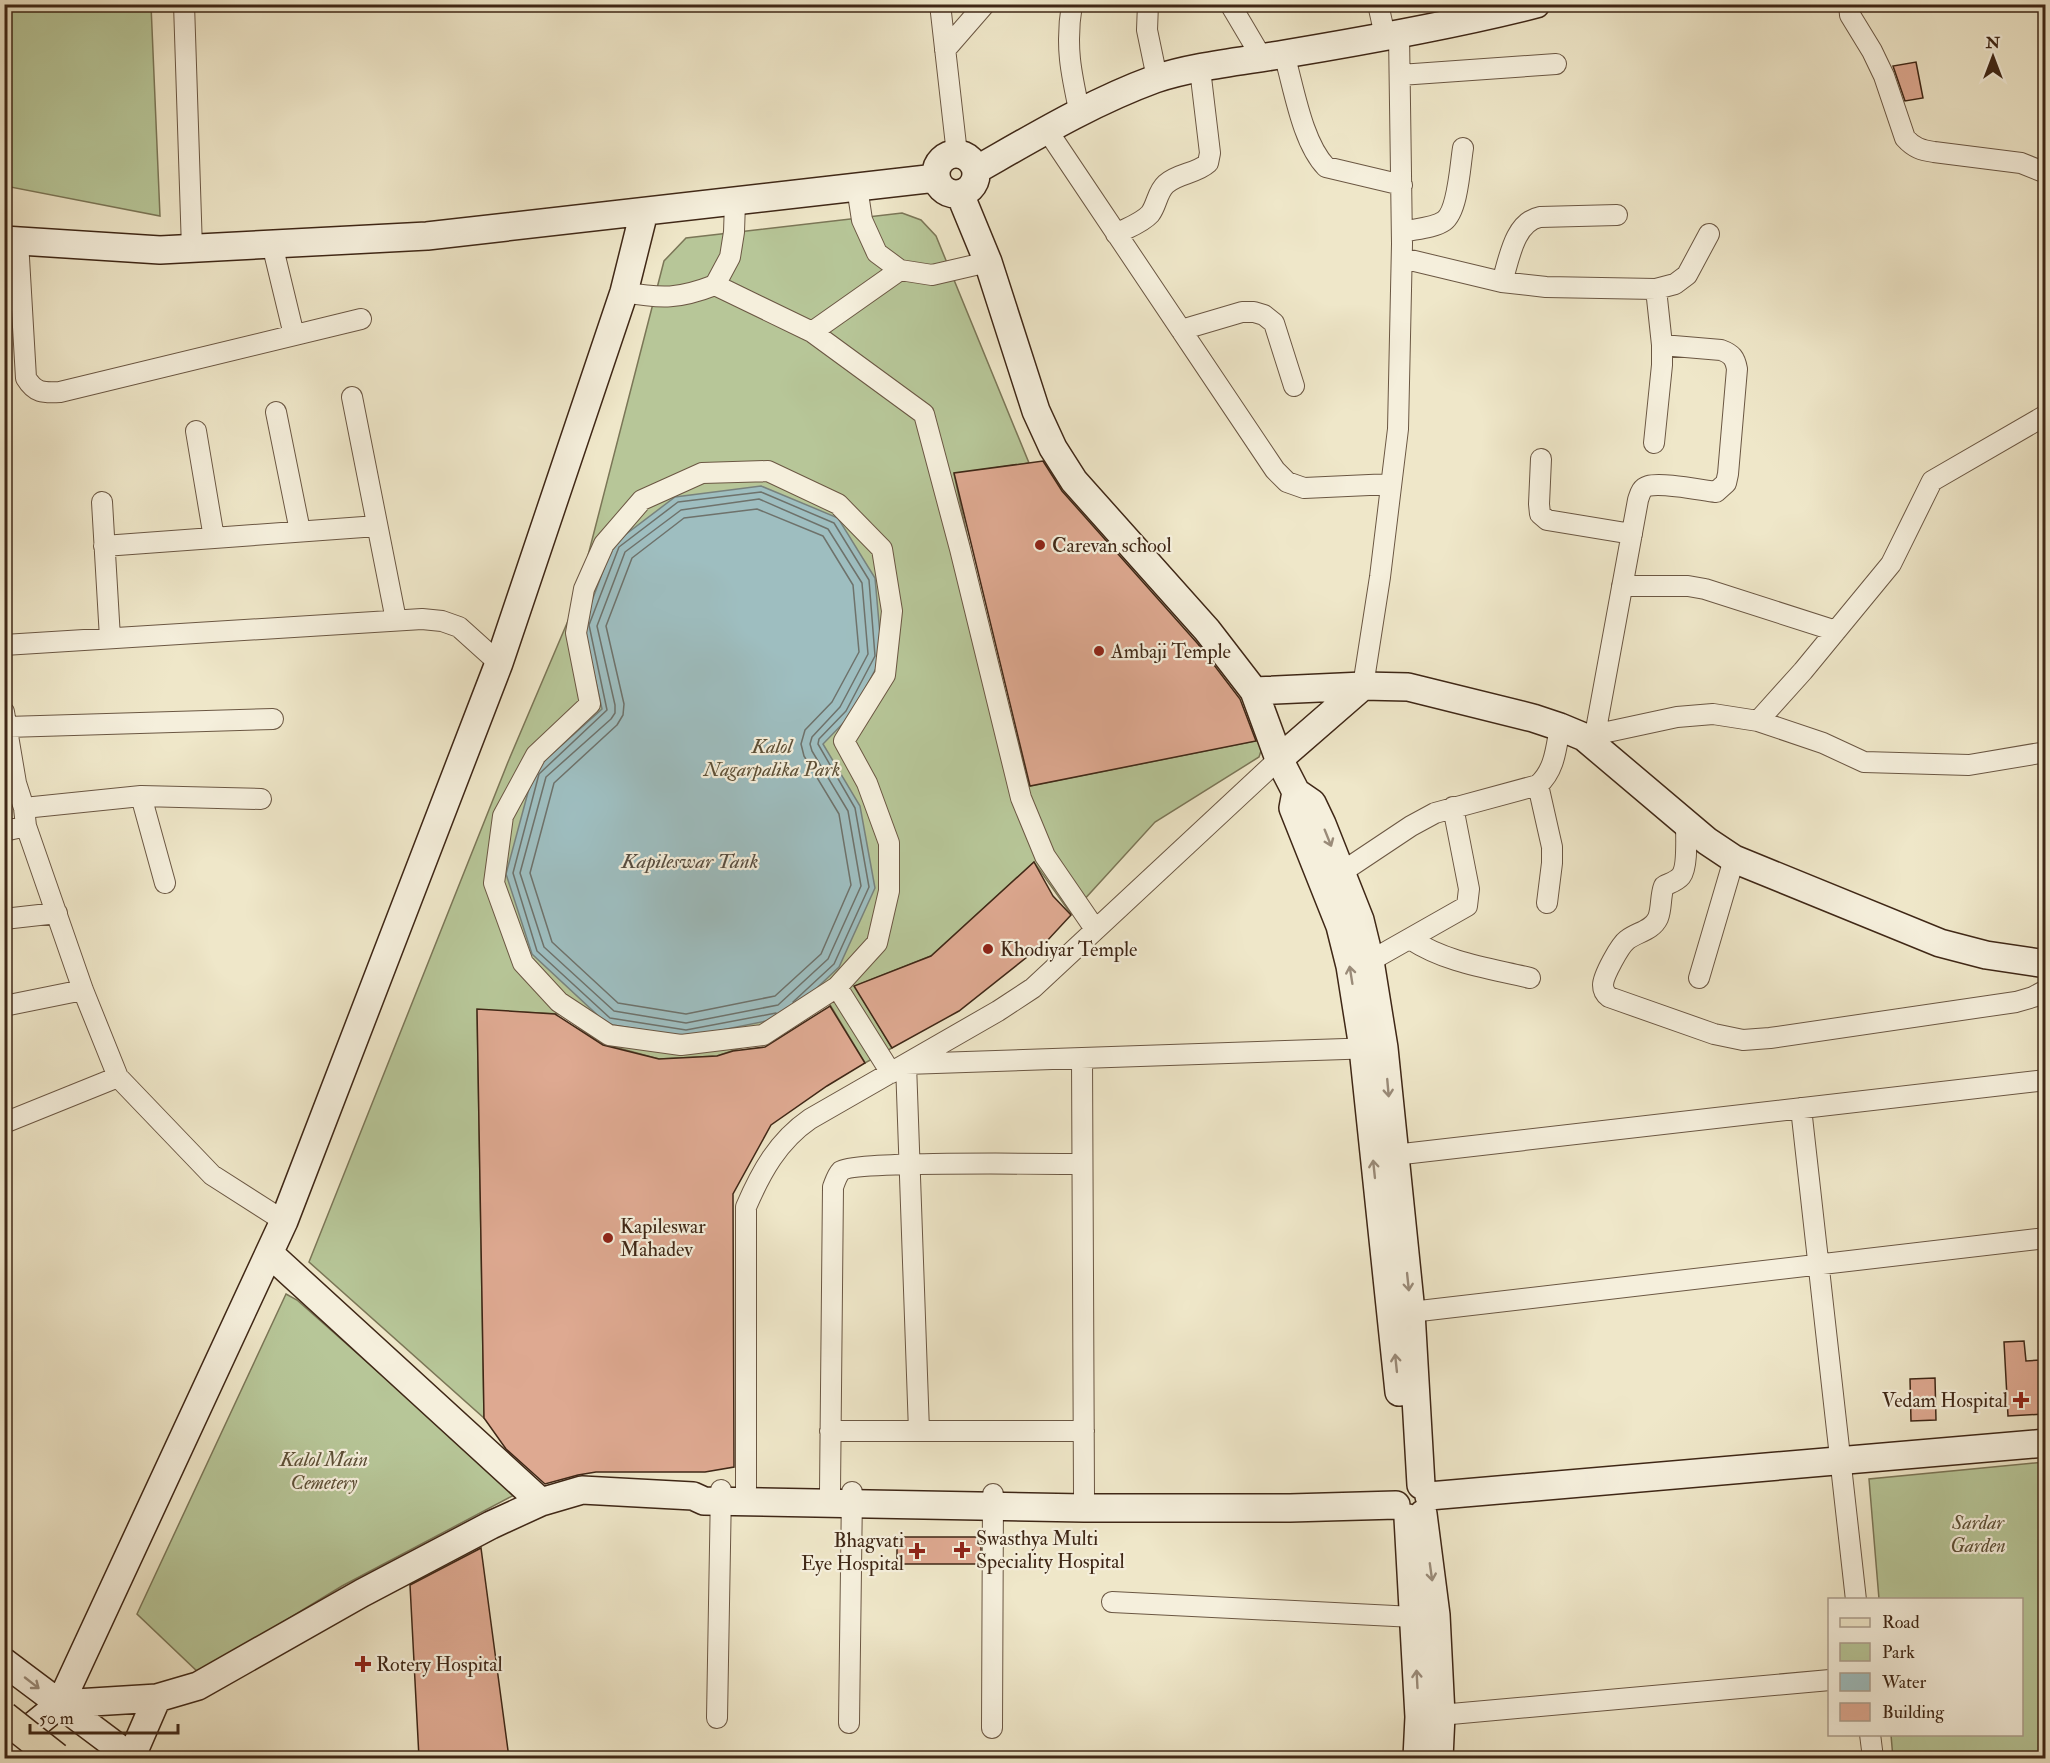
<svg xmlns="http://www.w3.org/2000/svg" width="2050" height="1763" font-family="'IM FELL Double Pica',serif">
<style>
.green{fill:#b7c698;stroke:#7b7657;stroke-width:1.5}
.water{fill:#9ebec0;stroke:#78827c;stroke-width:1.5}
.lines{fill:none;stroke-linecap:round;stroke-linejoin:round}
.shore{stroke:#6e726b;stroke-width:1.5}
.building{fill:#dea991;stroke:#3f2716;stroke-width:1.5}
.street-casing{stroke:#6b5743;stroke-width:22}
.secondary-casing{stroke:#3f2716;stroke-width:30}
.primary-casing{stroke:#3f2716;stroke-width:33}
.street{stroke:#f5efdc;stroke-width:20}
.secondary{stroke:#f5efdc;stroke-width:27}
.primary{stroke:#efe7c9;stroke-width:30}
.primary-bridge-casing{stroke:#3f2716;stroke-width:33;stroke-linecap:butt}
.primary-bridge{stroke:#efe7c9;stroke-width:30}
.oneway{stroke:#9a8b79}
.poi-dot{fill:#8f2418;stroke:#f5efdc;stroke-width:2}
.labels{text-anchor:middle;stroke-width:4.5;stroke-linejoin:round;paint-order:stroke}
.poi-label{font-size:20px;fill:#3f2716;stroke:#f5efdc;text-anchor:start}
.park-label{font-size:20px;font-style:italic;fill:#5d4f36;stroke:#f5efdc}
.water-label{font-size:21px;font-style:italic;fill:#574d40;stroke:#f5efdc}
</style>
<rect width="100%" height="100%" fill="#efe7c9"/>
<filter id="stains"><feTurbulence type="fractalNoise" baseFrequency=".00333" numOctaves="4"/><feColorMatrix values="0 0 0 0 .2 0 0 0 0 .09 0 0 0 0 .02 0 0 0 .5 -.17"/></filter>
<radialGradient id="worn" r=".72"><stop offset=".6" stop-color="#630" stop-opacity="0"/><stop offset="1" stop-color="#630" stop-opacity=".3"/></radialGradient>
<path class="green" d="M4 5H151L160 216 5 186Z
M902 213 921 220 936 236 1029 463 954 474 984 615 1030 786 1265 739 1259 757 1155 822 1071 914 1034 862 931 956 855 986 892 1048 865 1063 826 998 770 1038 717 1056 659 1059 600 1043 561 1014 477 1010 484 1418 309 1262 508 762 576 602 664 261 686 238Z
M286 1294 297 1300 516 1494 342 1586 199 1673 137 1614Z
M2045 1462V1758H1893L1891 1735 2022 1734V1600L1879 1599 1869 1479Z"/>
<path class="water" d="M761 486 838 518 875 578 882 657 851 715 823 744 860 806 875 888 839 967 786 1017 687 1037 607 1024 532 954 506 874 534 770 602 709 583 625 613 544 675 497Z"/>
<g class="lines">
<path class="shore" d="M759 499 828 529 862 583 868 654 840 707 812 737 810 744 812 751 848 811 861 886 828 959 778 1005 686 1023 614 1011 544 947 520 873 546 777 611 719 615 713V705L597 626 625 552 681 510Z
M757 509 823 536 853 585 859 652 832 702 805 730 801 744 804 756 839 814 851 885 821 954 775 996 686 1014 618 1003 552 942 530 873 554 783 617 725 623 715 624 704 606 626 632 558 684 518Z
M776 1013 686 1030 610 1018 537 951 513 873 539 774 607 710 589 625 619 547 678 502 761 492 834 523 869 580 875 656 846 711 819 739 818 744 855 808 869 887 834 964 793 1002"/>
</g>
<path class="building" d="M1916 62 1923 98 1905 101 1893 66Z
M1043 461 1062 491 1198 644 1240 699 1256 741 1030 786 954 473Z
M1034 862 1053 896 1071 915 1046 942 959 1011 892 1048 854 986 931 956Z
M830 1006 865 1063 827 1086 771 1125 733 1194 734 1467 705 1472H596L578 1475 545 1484 506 1449 484 1418 477 1009 555 1014 603 1045 659 1059 717 1056 733 1051 765 1047Z
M2024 1341 2026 1361 2040 1360 2044 1414 2008 1416 2004 1342Z
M1935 1378 1936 1420 1911 1421 1910 1379Z
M897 1537H981V1564H897Z
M481 1548 509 1758H419L410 1585Z"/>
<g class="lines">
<defs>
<path id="street" d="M184 4 192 249
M940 4 957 154
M1072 4C1065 46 1071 73 1080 114
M1148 4 1147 30 1157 78
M1230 4 1262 58
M1378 4 1385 36
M1849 4 1850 15 1872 51 1884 76 1905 138C1914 148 1921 150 1934 152L2021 163 2046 173
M945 50 985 4
M1284 54C1294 88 1302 142 1326 167L1402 185
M1400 75 1556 64
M1047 130 1275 470 1287 482 1304 488 1391 484
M857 187 862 220 877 253 900 270 932 275 988 262
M1402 232C1414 229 1434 228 1444 221 1458 211 1460 166 1463 148
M1116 234C1127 228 1142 223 1150 214 1157 205 1157 192 1166 184 1178 173 1196 174 1208 163L1210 153 1200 69
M18 241 26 378C35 393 43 393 60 392L361 319
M272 244 294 335
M1402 258 1502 282 1546 287 1656 289 1675 284 1687 275 1709 234
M1502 282C1509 260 1514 222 1540 217L1617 215
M715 285 812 332 924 414 960 549 1021 798 1045 856 1095 929
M624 292C662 299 679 299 715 285L730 257 734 232 735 202
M1181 330 1242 312H1254L1264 315 1274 323 1294 386
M812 332 900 270
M352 397 396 620
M276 412 300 531
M196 431 214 538
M1654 443 1662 365V345L1656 289
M1541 459 1539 504 1540 514 1547 520 1632 534
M102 502 110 638
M104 546 377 526
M1622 586H1688L1705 589 1836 631
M4 645 422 619 442 621 459 627 499 663
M1363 686 1380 577 1398 429 1402 244 1399 34
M4 712 16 783 24 808 26 826 83 990 118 1077 212 1175 284 1221
M1758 721 1803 671 1891 564 1932 481 2046 415
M7 727 273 719
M1595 735 1638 500C1640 494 1641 488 1648 486 1662 482 1700 490 1716 492L1726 483 1728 474 1737 369C1735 358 1732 354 1721 350L1662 345
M1584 737 1677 717 1713 714 1758 721 1823 743 1864 762 1969 765 2046 752
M1538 785 1552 847V863L1547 903
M141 796 165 883
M24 808 141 796 261 799
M1686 824C1686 836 1688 867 1681 876 1677 881 1670 883 1664 886 1660 896 1662 908 1658 918 1652 931 1637 932 1627 940 1620 945 1603 976 1603 985 1603 991 1605 994 1609 997L1714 1034 1743 1040 1770 1038 2016 1002 2033 997 2046 990
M4 831 26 826
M1342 872 1411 826 1435 813 1538 785C1555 770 1556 748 1560 727
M4 919 57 913
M1410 939C1447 963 1488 968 1530 978
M1370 961 1467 906 1469 889 1453 807
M1699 978 1734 859
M837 987 763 1035 681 1045 609 1035 559 1002 523 963 494 883 503 816 536 755 590 704 576 633 584 589 604 544 642 500 702 473 768 471 838 504 882 549 892 611 885 675 844 741 867 783 889 843V891L877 943 837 987 891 1073
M4 1006 83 990
M1082 1058 1084 1495
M1801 1108 1856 1600
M4 1123 118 1077
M1394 1155 2046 1080
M1411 1312 2046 1238
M830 1431H1084
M919 1431 906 1064 1375 1048
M746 1488V1207C761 1172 778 1141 810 1119L998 1011 1033 988 1279 759
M830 1491 833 1187C835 1182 837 1175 841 1171 854 1161 1052 1164 1082 1164
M1112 1602 1414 1617
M1429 1716 1830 1680
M717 1718 721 1490
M849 1723 852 1492
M992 1728 993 1494
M1870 1734 1873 1758"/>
<path id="secondary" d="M936 174a20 20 0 1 1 40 0a20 20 0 1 1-40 0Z
M976 170C1034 137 1092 102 1155 79 1193 66 1245 61 1285 54 1369 40 1454 25 1536 4
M960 194 988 262 1036 411 1053 448 1074 481 1207 630 1254 691 1279 759 1296 792 1312 803 1322 824 1360 920 1370 961 1384 1048 1411 1312 1421 1485
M4 240 160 250 427 236 936 178
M1254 691 1363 686 1408 687 1533 718 1560 727 1584 737 1707 841 1734 859 1940 943 1986 955 2046 964
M1279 759 1363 686
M1296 792 1293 808 1340 926 1350 966 1363 1048 1399 1392
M270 1254 541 1502
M1429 1496 2046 1443
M1423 1514 1436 1615 1441 1715 1439 1758
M1408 1518 1419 1717 1417 1758
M4 1662 132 1758
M60 1704 157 1698 198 1686 362 1593 491 1525 541 1502 582 1490 693 1496 704 1501 1084 1508H1290L1396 1505
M7 1747 60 1704 284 1221 499 663 624 292 644 212
M131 1758 157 1698"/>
<path id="primary" d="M4 1752 13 1758"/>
</defs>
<use href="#street" class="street-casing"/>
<use href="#secondary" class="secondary-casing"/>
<use href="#primary" class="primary-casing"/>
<use href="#street" class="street"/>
<use href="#secondary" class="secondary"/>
<use href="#primary" class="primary"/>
<defs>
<path id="primary-bridge" d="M4 1717 56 1758"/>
</defs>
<use href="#primary-bridge" class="primary-bridge-casing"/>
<use href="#primary-bridge" class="primary-bridge"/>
</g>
<defs><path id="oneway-shaft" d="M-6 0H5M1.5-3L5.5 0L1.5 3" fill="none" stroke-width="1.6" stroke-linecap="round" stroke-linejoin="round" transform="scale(1.5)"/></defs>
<g class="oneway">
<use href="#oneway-shaft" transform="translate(1328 838) rotate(68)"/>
<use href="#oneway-shaft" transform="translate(1351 975) rotate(-99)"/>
<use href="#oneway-shaft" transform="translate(1388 1088) rotate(85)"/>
<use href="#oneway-shaft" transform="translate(1374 1169) rotate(-96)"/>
<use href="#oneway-shaft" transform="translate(1408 1282) rotate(84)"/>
<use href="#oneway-shaft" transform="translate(1396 1363) rotate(-96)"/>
<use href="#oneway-shaft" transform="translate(1431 1572) rotate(82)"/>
<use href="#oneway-shaft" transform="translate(1417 1679) rotate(-93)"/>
<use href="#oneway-shaft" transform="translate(32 1683) rotate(38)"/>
</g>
<g class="poi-dot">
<circle cx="1040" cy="545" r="6"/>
<circle cx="1099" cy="651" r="6"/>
<circle cx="988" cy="949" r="6"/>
<circle cx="608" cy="1238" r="6"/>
<path d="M2018 1391h6v6h6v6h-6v6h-6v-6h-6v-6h6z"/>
<path d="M959 1541h6v6h6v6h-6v6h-6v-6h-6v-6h6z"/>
<path d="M914 1542h6v6h6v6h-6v6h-6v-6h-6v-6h6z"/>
<path d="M360 1655h6v6h6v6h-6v6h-6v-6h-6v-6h6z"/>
</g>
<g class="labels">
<g class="poi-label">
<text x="1052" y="552">Carevan school</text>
<text x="1111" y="658">Ambaji Temple</text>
<text x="1000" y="956">Khodiyar Temple</text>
<text x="620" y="1233">Kapileswar<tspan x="620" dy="23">Mahadev</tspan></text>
<text x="2008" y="1407" text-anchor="end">Vedam Hospital</text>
<text x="976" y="1545">Swasthya Multi<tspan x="976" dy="23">Speciality Hospital</tspan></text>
<text x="904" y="1547" text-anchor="end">Bhagvati<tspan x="904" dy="23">Eye Hospital</tspan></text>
<text x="376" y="1671">Rotery Hospital</text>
</g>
<g class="park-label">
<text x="772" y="753">Kalol<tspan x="772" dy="23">Nagarpalika Park</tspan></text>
<text x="324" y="1466">Kalol Main<tspan x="324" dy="23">Cemetery</tspan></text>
<text x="1978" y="1529">Sardar<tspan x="1978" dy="23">Garden</tspan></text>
</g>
<g class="water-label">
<text x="690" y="868">Kapileswar Tank</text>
</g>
</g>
<rect width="2050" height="1763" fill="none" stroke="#efe7c9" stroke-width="24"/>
<rect x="6" y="6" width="2038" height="1751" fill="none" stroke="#3f2716" stroke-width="3"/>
<rect x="12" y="12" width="2026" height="1739" fill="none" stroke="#3f2716" stroke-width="1.5"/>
<rect x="1828" y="1598" width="195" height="138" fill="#f5efdc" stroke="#ac9f8d" stroke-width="1.5"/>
<rect x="1840" y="1618" width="30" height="9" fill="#efe7c9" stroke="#ac9f8d" stroke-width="1.5"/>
<text x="1882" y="1628" font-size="18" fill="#3f2716">Road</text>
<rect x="1840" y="1643" width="30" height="18" fill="#b7c698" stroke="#ac9f8d" stroke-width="1.5"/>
<text x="1882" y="1658" font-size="18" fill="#3f2716">Park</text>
<rect x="1840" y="1673" width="30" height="18" fill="#9ebec0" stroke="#ac9f8d" stroke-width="1.5"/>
<text x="1882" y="1688" font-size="18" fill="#3f2716">Water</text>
<rect x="1840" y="1703" width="30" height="18" fill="#dea991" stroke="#ac9f8d" stroke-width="1.5"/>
<text x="1882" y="1718" font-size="18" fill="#3f2716">Building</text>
<g transform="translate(1993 57)" stroke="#f5efdc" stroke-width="4.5" paint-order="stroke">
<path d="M0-4.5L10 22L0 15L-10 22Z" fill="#3f2716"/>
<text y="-9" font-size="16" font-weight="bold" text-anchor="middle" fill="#3f2716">N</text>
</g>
<path d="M30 1724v9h148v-9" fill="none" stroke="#3f2716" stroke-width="3"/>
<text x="39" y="1724" font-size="18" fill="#3f2716" stroke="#f5efdc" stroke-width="4.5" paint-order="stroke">50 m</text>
<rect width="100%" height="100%" filter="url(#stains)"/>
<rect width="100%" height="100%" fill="url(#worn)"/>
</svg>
